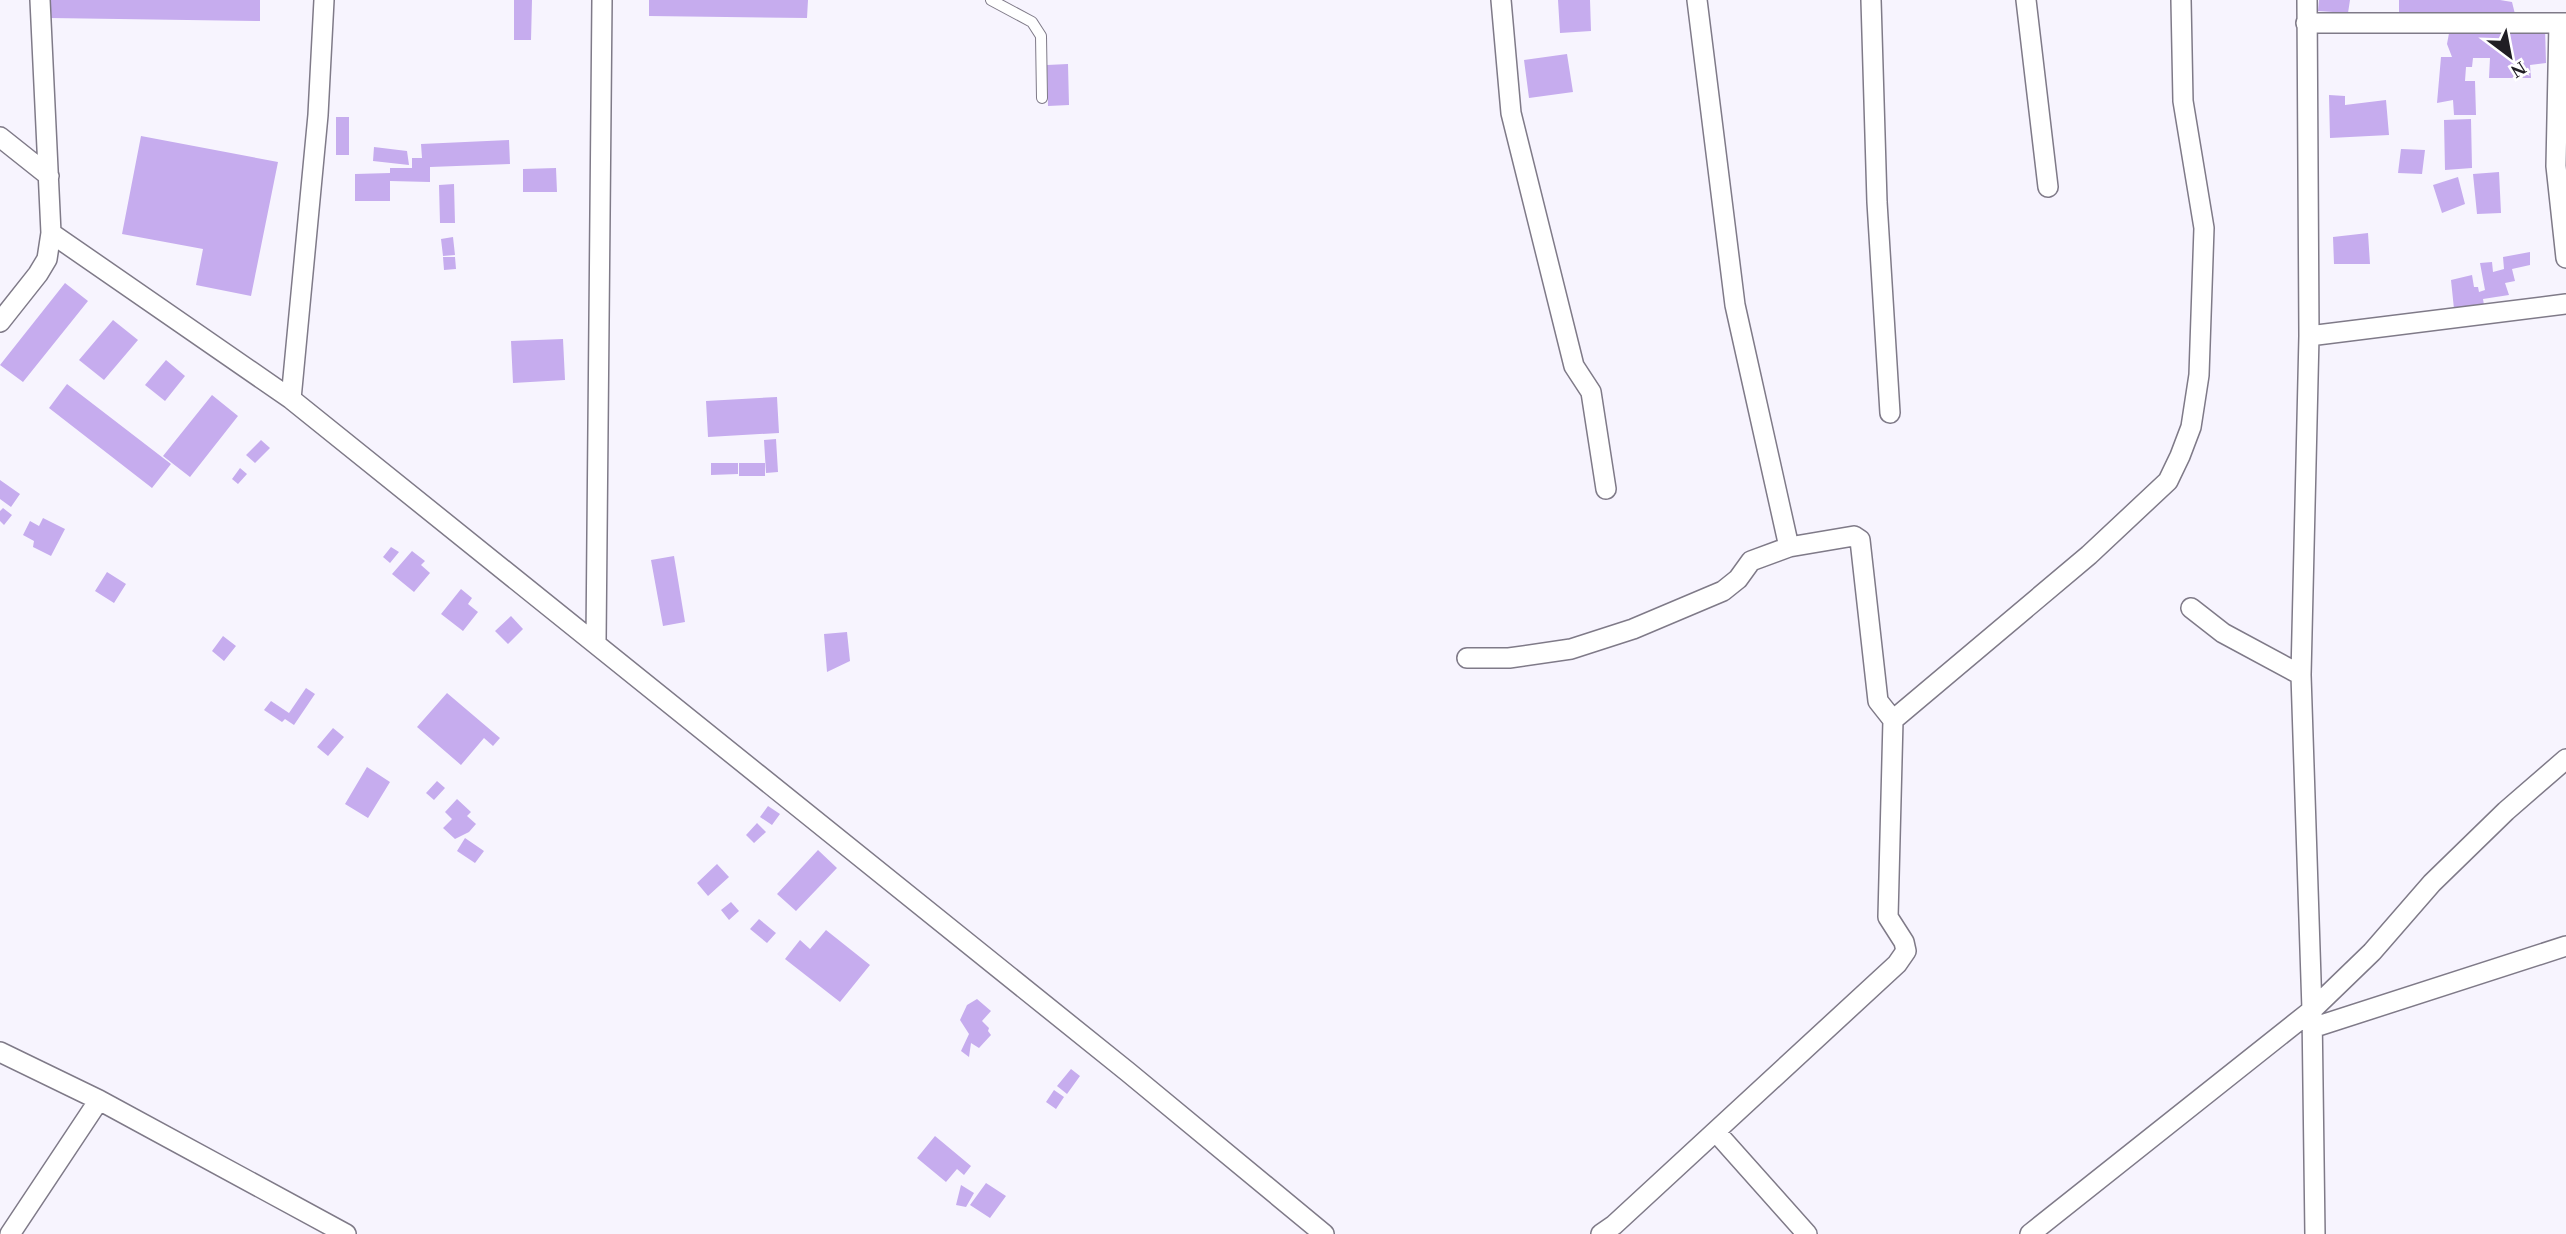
<svg xmlns="http://www.w3.org/2000/svg" width="2566" height="1234" font-family="Georgia,serif">
<style>
.building{fill:#c6acee}
.lines{fill:none;stroke-linecap:round;stroke-linejoin:round}
.service-casing{stroke:#7f7a88;stroke-width:12}
.minor-casing{stroke:#7f7a88;stroke-width:22}
.service{stroke:#fff;stroke-width:10}
.minor{stroke:#fff;stroke-width:19}
</style>
<rect width="100%" height="100%" fill="#f7f4fe"/>
<path class="building" d="M51 0H260V21L50 18Z
M514 0H532L531 40H514Z
M649 0H808L807 18 649 16Z
M1558 0H1590L1591 31 1560 33Z
M2319 0H2350L2348 13 2318 11Z
M2399 0H2500L2512 2 2515 14H2399Z
M2450 28H2545L2546 63 2530 65 2531 78H2489L2490 58H2473L2472 67H2466L2465 81H2475L2476 115H2454L2453 100 2437 103 2441 57H2452L2447 44Z
M1567 54 1573 92 1529 98 1524 60Z
M1068 64 1069 105 1048 106 1047 65Z
M2329 95 2345 96V105L2386 100 2389 135 2330 138Z
M336 117H349V155H336Z
M2471 119 2472 168 2445 170 2444 120Z
M141 136 278 162 251 296 196 285 203 249 122 234Z
M509 140 510 164 430 167V182L390 181V201H355V174L390 173V168H412V158H422L421 144Z
M374 147 407 151 409 165 373 161Z
M2401 149 2425 150 2422 174 2398 173Z
M556 168 557 192H523V169Z
M2499 172 2501 213 2477 214 2473 174Z
M2458 177 2465 204 2442 213 2433 185Z
M454 184 455 223H440L439 185Z
M2368 233 2370 264H2334L2333 237Z
M453 237 455 255 443 256 441 239Z
M2530 252V265L2512 269 2515 281 2505 283 2509 295 2483 299 2484 305 2454 309 2451 280 2472 275 2474 287H2478L2479 292 2485 290 2480 263 2492 262 2493 272 2504 269 2503 257Z
M443 257H455L456 269 444 270Z
M65 283 88 301 23 382 0 365Z
M113 320 138 340 104 380 79 360Z
M563 339 565 380 513 383 511 341Z
M166 360 185 376 165 401 145 385Z
M67 384 171 464 152 488 49 408Z
M212 395 238 416 190 477 163 456Z
M777 397 779 433 708 437 706 401Z
M776 439 778 472 766 473 764 440Z
M261 440 270 448 255 463 246 455Z
M711 463H738V474L711 475Z
M739 463H765V476H739Z
M240 468 247 474 238 484 232 479Z
M0 480 20 494 11 507 0 499Z
M3 508 12 515 4 525 0 521V511Z
M43 518 65 529 51 556 33 547 34 541 23 535 30 521 39 526Z
M391 547 399 552 390 563 383 557Z
M412 551 425 561 421 565 430 573 414 592 392 574Z
M674 556 685 622 663 626 651 560Z
M107 572 126 584 114 603 95 591Z
M461 589 472 598 468 604 478 612 463 631 441 614Z
M511 616 523 629 508 644 495 631Z
M847 632 850 661 827 672 824 634Z
M223 636 236 646 224 661 212 651Z
M306 688 315 694 294 725 285 719 282 722 264 710 271 701 289 713Z
M447 693 500 738 493 746 484 738 461 765 417 727Z
M333 728 344 737 328 756 317 747Z
M367 767 390 782 368 818 345 804Z
M437 781 445 788 434 800 426 793Z
M457 799 471 812 467 816 476 824 469 832 455 839 443 828 452 819 445 812Z
M768 806 780 814 772 825 760 817Z
M757 823 766 832 754 843 746 835Z
M465 838 484 851 475 863 457 851Z
M818 850 837 868 796 911 777 894Z
M717 864 729 877 708 896 697 883Z
M731 902 739 911 729 920 721 910Z
M759 919 776 933 767 943 750 929Z
M826 930 870 965 840 1002 785 959 800 940 810 949Z
M977 999 991 1011 982 1021 989 1028 988 1031 991 1035 979 1048 971 1043 969 1057 961 1051 969 1034 960 1020 967 1005Z
M1071 1069 1080 1076 1067 1094 1057 1086Z
M1054 1090 1064 1097 1056 1109 1046 1102Z
M935 1136 971 1166 964 1175 957 1169 946 1182 917 1158Z
M986 1183 1006 1196 990 1218 970 1205Z
M961 1185 974 1193 966 1207 956 1205Z"/>
<g class="lines">
<defs>
<path id="service" d="M991 0 1032 22 1041 36 1042 98"/>
<path id="minor" d="M1501 0 1511 113 1574 366 1591 392 1606 489
M1697 0 1735 305 1789 547
M1871 0 1877 202 1890 413
M2026 0 2048 187
M2307 0 2309 336 2301 675 2312 1010 2315 1234
M2306 23H2566
M2559 23 2556 166 2566 258
M0 137 49 176
M51 233 291 399 1128 1072 1324 1234
M0 322 38 274 47 259 51 233 40 0
M2309 336 2566 304
M291 399 318 115 324 0
M2191 608 2223 633 2301 675
M596 642 602 0
M1467 658H1509L1571 649 1633 629 1723 591 1738 579 1751 561 1789 547 1854 536 1860 540 1878 701 1893 720 1888 917 1904 942 1906 951 1897 964 1614 1225 1601 1234
M1893 720 2089 555 2168 481 2180 456 2191 427 2199 375 2204 228 2183 101 2181 0
M2312 1028 2566 946
M0 1052 99 1100 346 1234
M1716 1132 1807 1234
M10 1234 99 1100
M2030 1234 2312 1010 2372 952 2432 883 2506 811 2566 759"/>
</defs>
<use href="#service" class="service-casing"/>
<use href="#minor" class="minor-casing"/>
<use href="#service" class="service"/>
<use href="#minor" class="minor"/>
</g>
<g transform="translate(2510 56) rotate(148)" stroke="#ffffff" stroke-width="5" paint-order="stroke">
<path d="M0-5L12 26L0 18L-12 26Z" fill="#201e24"/>
<text y="-10" font-size="19" font-weight="bold" text-anchor="middle" fill="#201e24">N</text>
</g>
</svg>
